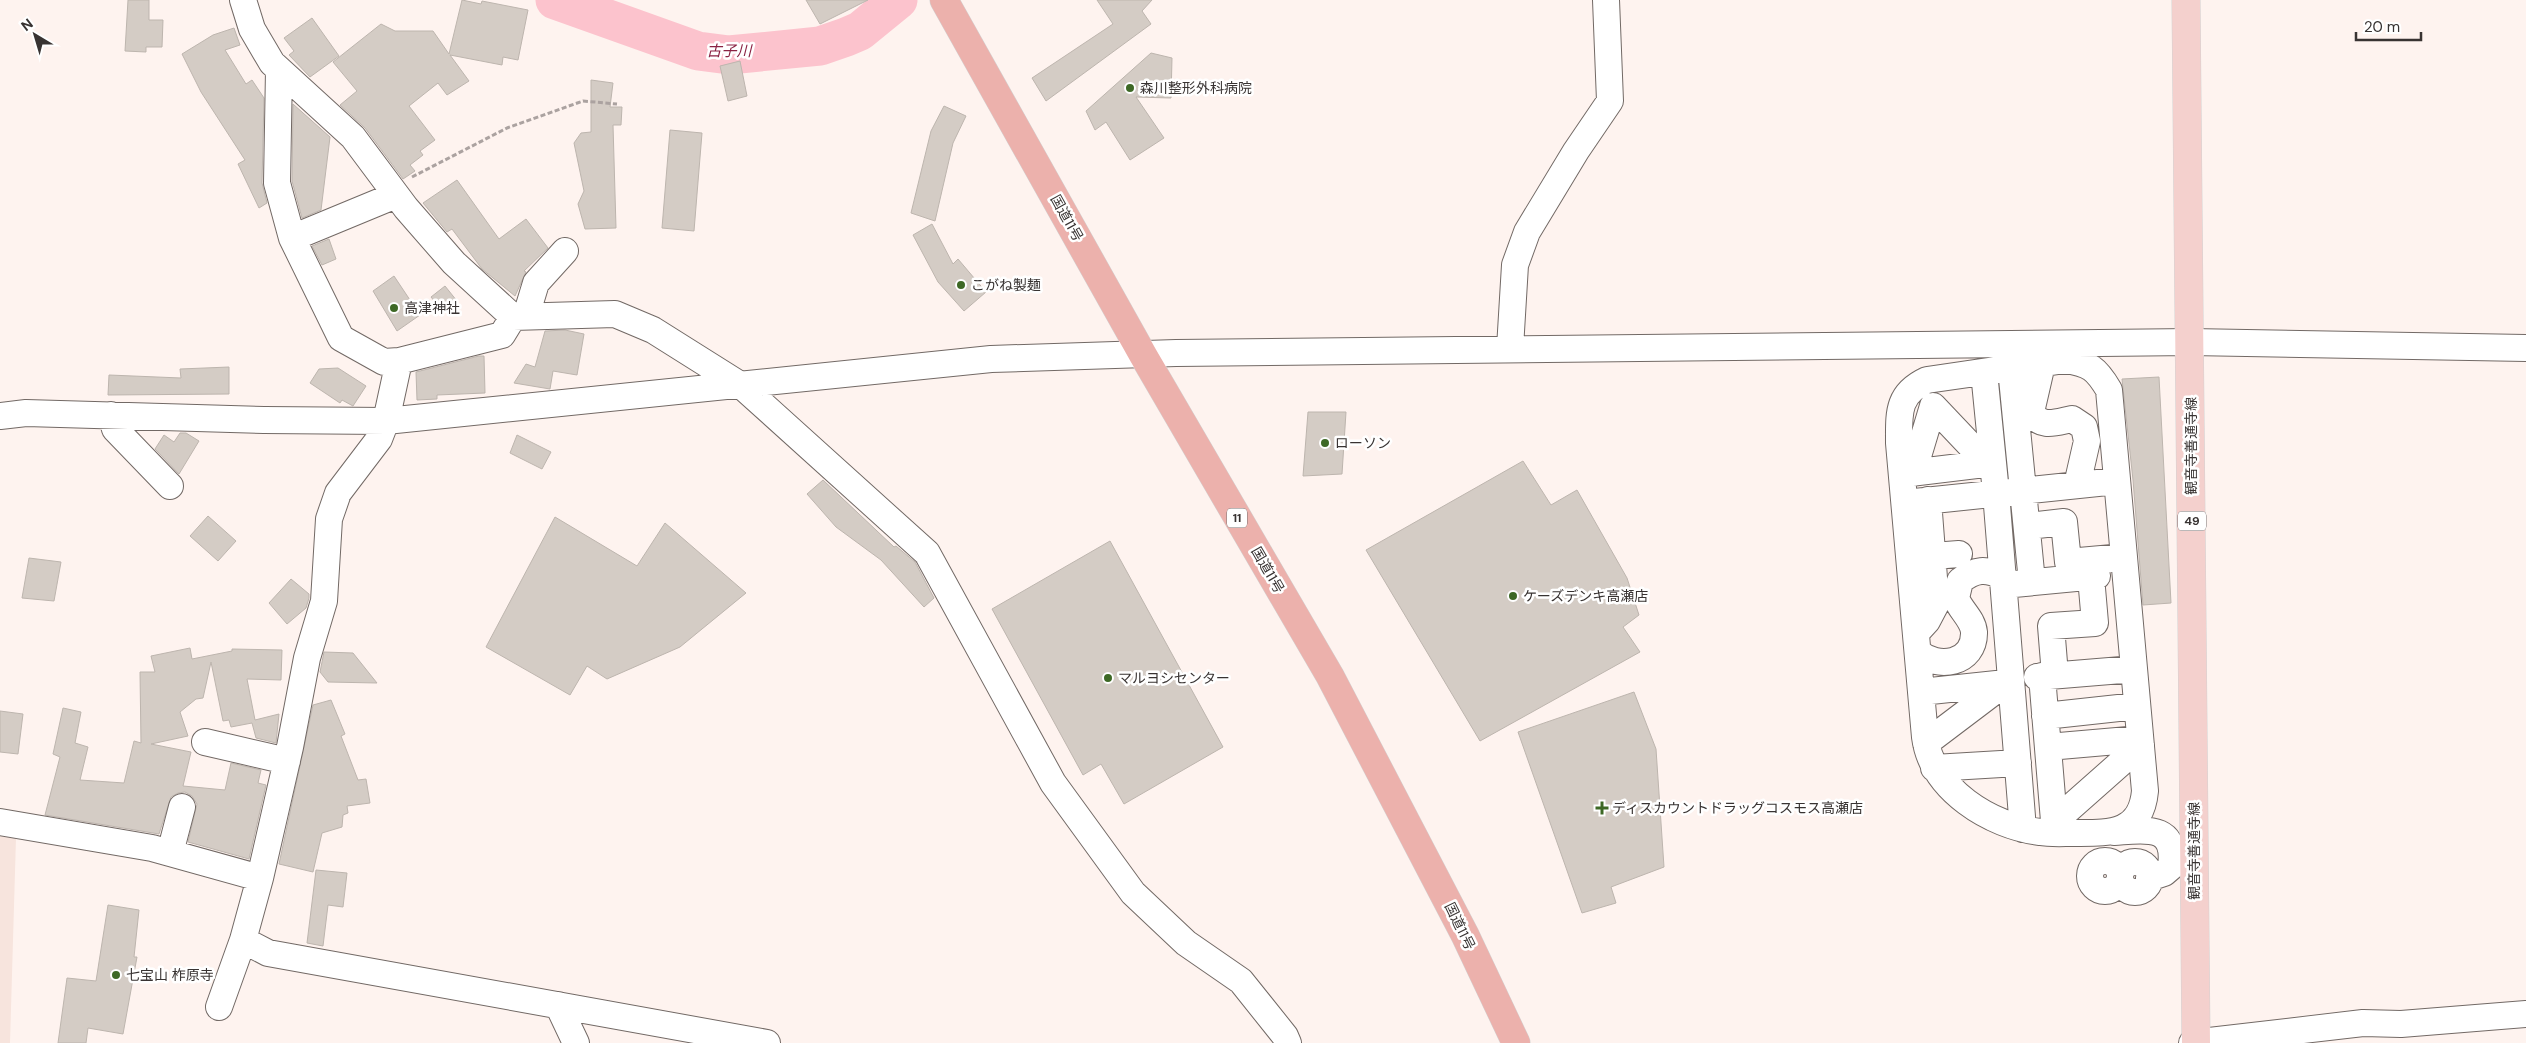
<svg xmlns="http://www.w3.org/2000/svg" width="2526" height="1043" font-family="'DM Sans','Noto Sans JP',sans-serif">
<style>
.built{fill:#f7e4dd}
.lines{fill:none;stroke-linecap:round;stroke-linejoin:round}
.river{stroke:#fcc3cd;stroke-width:39}
.building{fill:#d4ccc5;stroke:#bdb5ae}
.minor-casing{stroke:#726965;stroke-width:28}
.major-casing{stroke:#d3d2d2;stroke-width:29}
.highway-casing{stroke:#d3d2d2;stroke-width:29}
.path{stroke:#aba2a0;stroke-width:3;stroke-dasharray:5 2.5;stroke-linecap:butt}
.minor{stroke:#fff;stroke-width:26}
.major{stroke:#f4d0cd;stroke-width:28}
.highway{stroke:#ecb1ac;stroke-width:28}
.poi-dot{fill:#3d6825;stroke:#fff;stroke-width:2}
.labels{text-anchor:middle;stroke-width:5;stroke-linejoin:round;paint-order:stroke}
.shield{fill:#fff;stroke:#747070;stroke-width:1}
.shield-label{font-size:12px;font-weight:bold;fill:#383332}
.poi-label{font-size:14px;fill:#383332;stroke:#fff;text-anchor:start}
.street-label{font-size:14px;fill:#383332;stroke:#fff}
.water-label{font-size:15px;font-style:italic;fill:#8a2243;stroke:#fff}
</style>
<rect width="100%" height="100%" fill="#fef3ef"/>
<path class="built" d="M0 835 16 838 10 1043H0Z"/>
<g class="lines">
<path class="river" d="M555 0 698 51 729 55 820 46 846 37 860 31 898 0"/>
</g>
<path class="building" d="M128 0H149V20H163L162 47H146V52L125 51Z
M462 0 481 4 482 1 528 10 518 60 503 57 502 65 450 55 469 81 447 95 438 83 409 106 435 140 420 151 423 155 410 165 415 171 403 179 365 128 340 105 357 91 333 62 381 24 395 31H433L449 54Z
M806 0H868L820 24Z
M1097 0H1152L1142 11 1151 24 1046 101 1032 78 1113 24Z
M312 18 339 56 310 77 289 55 294 51 284 38Z
M234 28 240 45 225 50 246 84 252 80 264 98 262 183 267 203 259 208 238 164 245 160 201 92 182 54 213 35Z
M1151 53 1172 58 1171 98 1136 97 1164 138 1130 160 1106 122 1095 130 1086 111Z
M740 61 747 96 728 101 720 66Z
M591 80 613 83 610 107H622L621 125H613L616 228 585 229 578 204 584 191 574 143 581 133 591 132Z
M293 104 330 137 321 210 302 218 292 181Z
M944 106 966 116 953 143 935 221 911 213 931 131Z
M670 130 702 133 694 231 662 228Z
M457 180 499 239 526 219 548 248 524 271 526 272 515 296 482 269 452 229 447 232 423 203Z
M932 224 953 264 958 259 986 292 964 311 938 282 913 235Z
M329 239 336 259 322 265 312 246Z
M394 276 420 315 397 331 373 291Z
M445 286 457 301 443 312 431 297Z
M565 330 584 334 577 375 553 371 550 389 514 383 526 364 535 367 545 331Z
M479 356H484L485 393 437 395V399L417 400 416 372Z
M229 367V394L108 395 109 375 181 378 180 369Z
M338 368 366 386 353 406 342 400 340 403 310 383 319 369Z
M2159 377 2171 603 2143 605 2133 480 2122 379Z
M1308 412H1346L1342 474 1303 476Z
M180 433H186L199 441 179 474 155 449 164 435 174 442Z
M517 435 551 452 542 469 510 453Z
M1523 461 1551 505 1577 490 1627 578 1639 615 1623 627 1640 652 1480 741 1366 550Z
M823 480 894 547 896 546 915 562 934 598 924 607 881 560 836 527 807 494Z
M208 516 236 541 218 561 190 536Z
M555 517 637 566 665 523 746 593 680 647 607 679 587 666 570 695 486 647Z
M1110 541 1223 747 1124 804 1101 764 1083 775 992 609Z
M29 558 61 562 54 601 22 598Z
M291 579 309 594V598L306 608 287 624 269 603Z
M190 648 192 659 232 651V649L282 650 281 680 247 679 255 720 279 714 276 743 256 738 252 723 231 727 229 720 223 721 211 662 203 698 196 699 180 712 188 736 151 744 191 752 183 786 225 790 231 763 261 770 258 783 266 785 249 859 188 842 197 804 192 796 185 792 178 793 171 797 159 834 45 815 60 757 53 754 63 708 81 712 75 743 88 747 80 780 124 783 134 741 141 743 140 672H155L151 656Z
M324 652 353 653 377 683 328 682 320 672Z
M1634 692 1656 749 1664 867 1611 887 1616 903 1582 913 1518 732Z
M331 700 345 734 341 736 358 780 366 779 370 803 347 806 348 813 343 815 342 827 322 833 313 872 279 864 313 705Z
M0 711 23 714 18 754 0 752Z
M316 870 347 873 343 907 328 905 323 946 307 943Z
M108 905 139 910 134 957H137L123 1034 88 1028 86 1043H58L67 978 96 981Z"/>
<g class="lines">
<defs>
<path id="minor" d="M243 0 252 29 272 63 353 137 406 208 454 263 513 317 615 314 653 330 742 386 927 553 1053 783 1133 893 1186 943 1241 981 1285 1036 1288 1043
M279 70 277 183 292 238 341 338 384 362 399 361
M292 238 396 195
M526 316 536 283 565 251
M1510 348 1515 265 1527 232 1576 151 1610 101 1606 0
M2065 360C2090 364 2096 368 2109 390L2145 791C2141 835 2109 833 2074 833 2063 833 2051 834 2040 832 1991 826 1932 790 1925 737L1899 443C1899 413 1897 394 1927 380Z
M2042 364 2031 412C2041 429 2056 422 2072 419L2084 427 2087 441 2077 485
M2011 368 2032 582
M1984 372 1996 493 2023 829
M111 415 115 429 170 486
M0 416 26 413 264 420 386 421 991 359 1176 353 2191 342 2526 348
M1913 473 1933 406 1988 464
M1902 474 1993 463
M1905 503 2117 481
M2028 526 2064 522 2068 562 2124 557
M1933 556 1959 554
M2014 584 2097 576
M1916 633 1927 621 1936 604 1928 500
M1918 652C1937 670 1975 664 1974 632 1973 619 1960 610 1956 598L1960 581C1975 569 1986 568 2003 577
M2055 675 2051 626 2095 623 2091 577
M2042 676 2055 833
M2037 677 2134 669
M1921 692 2006 683
M2045 716 2137 706
M205 742 287 761
M1926 743 2004 684
M2048 747 2140 739
M1934 768 2018 763
M0 822 152 848 260 878 243 940 268 953 767 1043
M2054 822 2141 745
M2114 832C2145 830 2177 823 2171 867L2164 873 2149 878
M170 853 182 807
M2090 876a15 15 0 1 1 30 0a15 15 0 1 1-30 0Z
M2120 877a15 15 0 1 1 30 0a15 15 0 1 1-30 0Z
M260 878 290 747 307 658 324 601 329 519 338 493 379 439 386 421 399 361 502 335 513 317
M558 1005 576 1043
M219 1007 243 940
M2192 1043 2363 1023 2401 1024 2526 1014"/>
<path id="major" d="M2186 0 2196 1043"/>
<path id="highway" d="M944 0 1143 355 1330 676 1465 935 1516 1043"/>
</defs>
<use href="#minor" class="minor-casing"/>
<use href="#major" class="major-casing"/>
<use href="#highway" class="highway-casing"/>
<path class="path" d="M412 177 507 128 583 101 617 104"/>
<use href="#minor" class="minor"/>
<use href="#major" class="major"/>
<use href="#highway" class="highway"/>
</g>
<g class="poi-dot">
<circle cx="1130" cy="88" r="5"/>
<circle cx="961" cy="285" r="5"/>
<circle cx="394" cy="308" r="5"/>
<circle cx="1325" cy="443" r="5"/>
<circle cx="1513" cy="596" r="5"/>
<circle cx="1108" cy="678" r="5"/>
<path d="M1599.5 800.5h5v5h5v5h-5v5h-5v-5h-5v-5h5z"/>
<circle cx="116" cy="975" r="5"/>
</g>
<g class="labels">
<g class="shield">
<rect x="1227" y="508.5" width="20" height="19" rx="4"/>
<rect x="2178" y="511.5" width="28" height="19" rx="4"/>
</g>
<g class="shield-label">
<text x="1237" y="522">11</text>
<text x="2192" y="525">49</text>
</g>
<g class="poi-label">
<text x="1140" y="93">森川整形外科病院</text>
<text x="971" y="290">こがね製麺</text>
<text x="404" y="313">高津神社</text>
<text x="1335" y="448">ローソン</text>
<text x="1523" y="601">ケーズデンキ高瀬店</text>
<text x="1118" y="683">マルヨシセンター</text>
<text x="1612" y="813">ディスカウントドラッグコスモス高瀬店</text>
<text x="126" y="980">七宝山 柞原寺</text>
</g>
<g class="street-label">
<text transform="translate(1067 218) rotate(61)" y="5">国道11号</text>
<text transform="translate(2191 446) rotate(-90)" y="5">観音寺善通寺線</text>
<text transform="translate(1268 570) rotate(60)" y="5">国道11号</text>
<text transform="translate(2194 851) rotate(-90)" y="5">観音寺善通寺線</text>
<text transform="translate(1460 926) rotate(64)" y="5">国道11号</text>
</g>
<g class="water-label">
<text x="729" y="56">古子川</text>
</g>
</g>
<g transform="translate(35 35) rotate(322)" stroke="#ffffff" stroke-width="4" paint-order="stroke">
<path d="M0-4L9 19L0 12L-9 19Z" fill="#383332"/>
<text y="-8" font-size="14" font-weight="bold" text-anchor="middle" fill="#383332">N</text>
</g>
<path d="M2356 32v8h65v-8" fill="none" stroke="#383332" stroke-width="2.5"/>
<text x="2364" y="32" font-size="15" fill="#383332" stroke="#ffffff" stroke-width="4" paint-order="stroke">20 m</text>
</svg>
